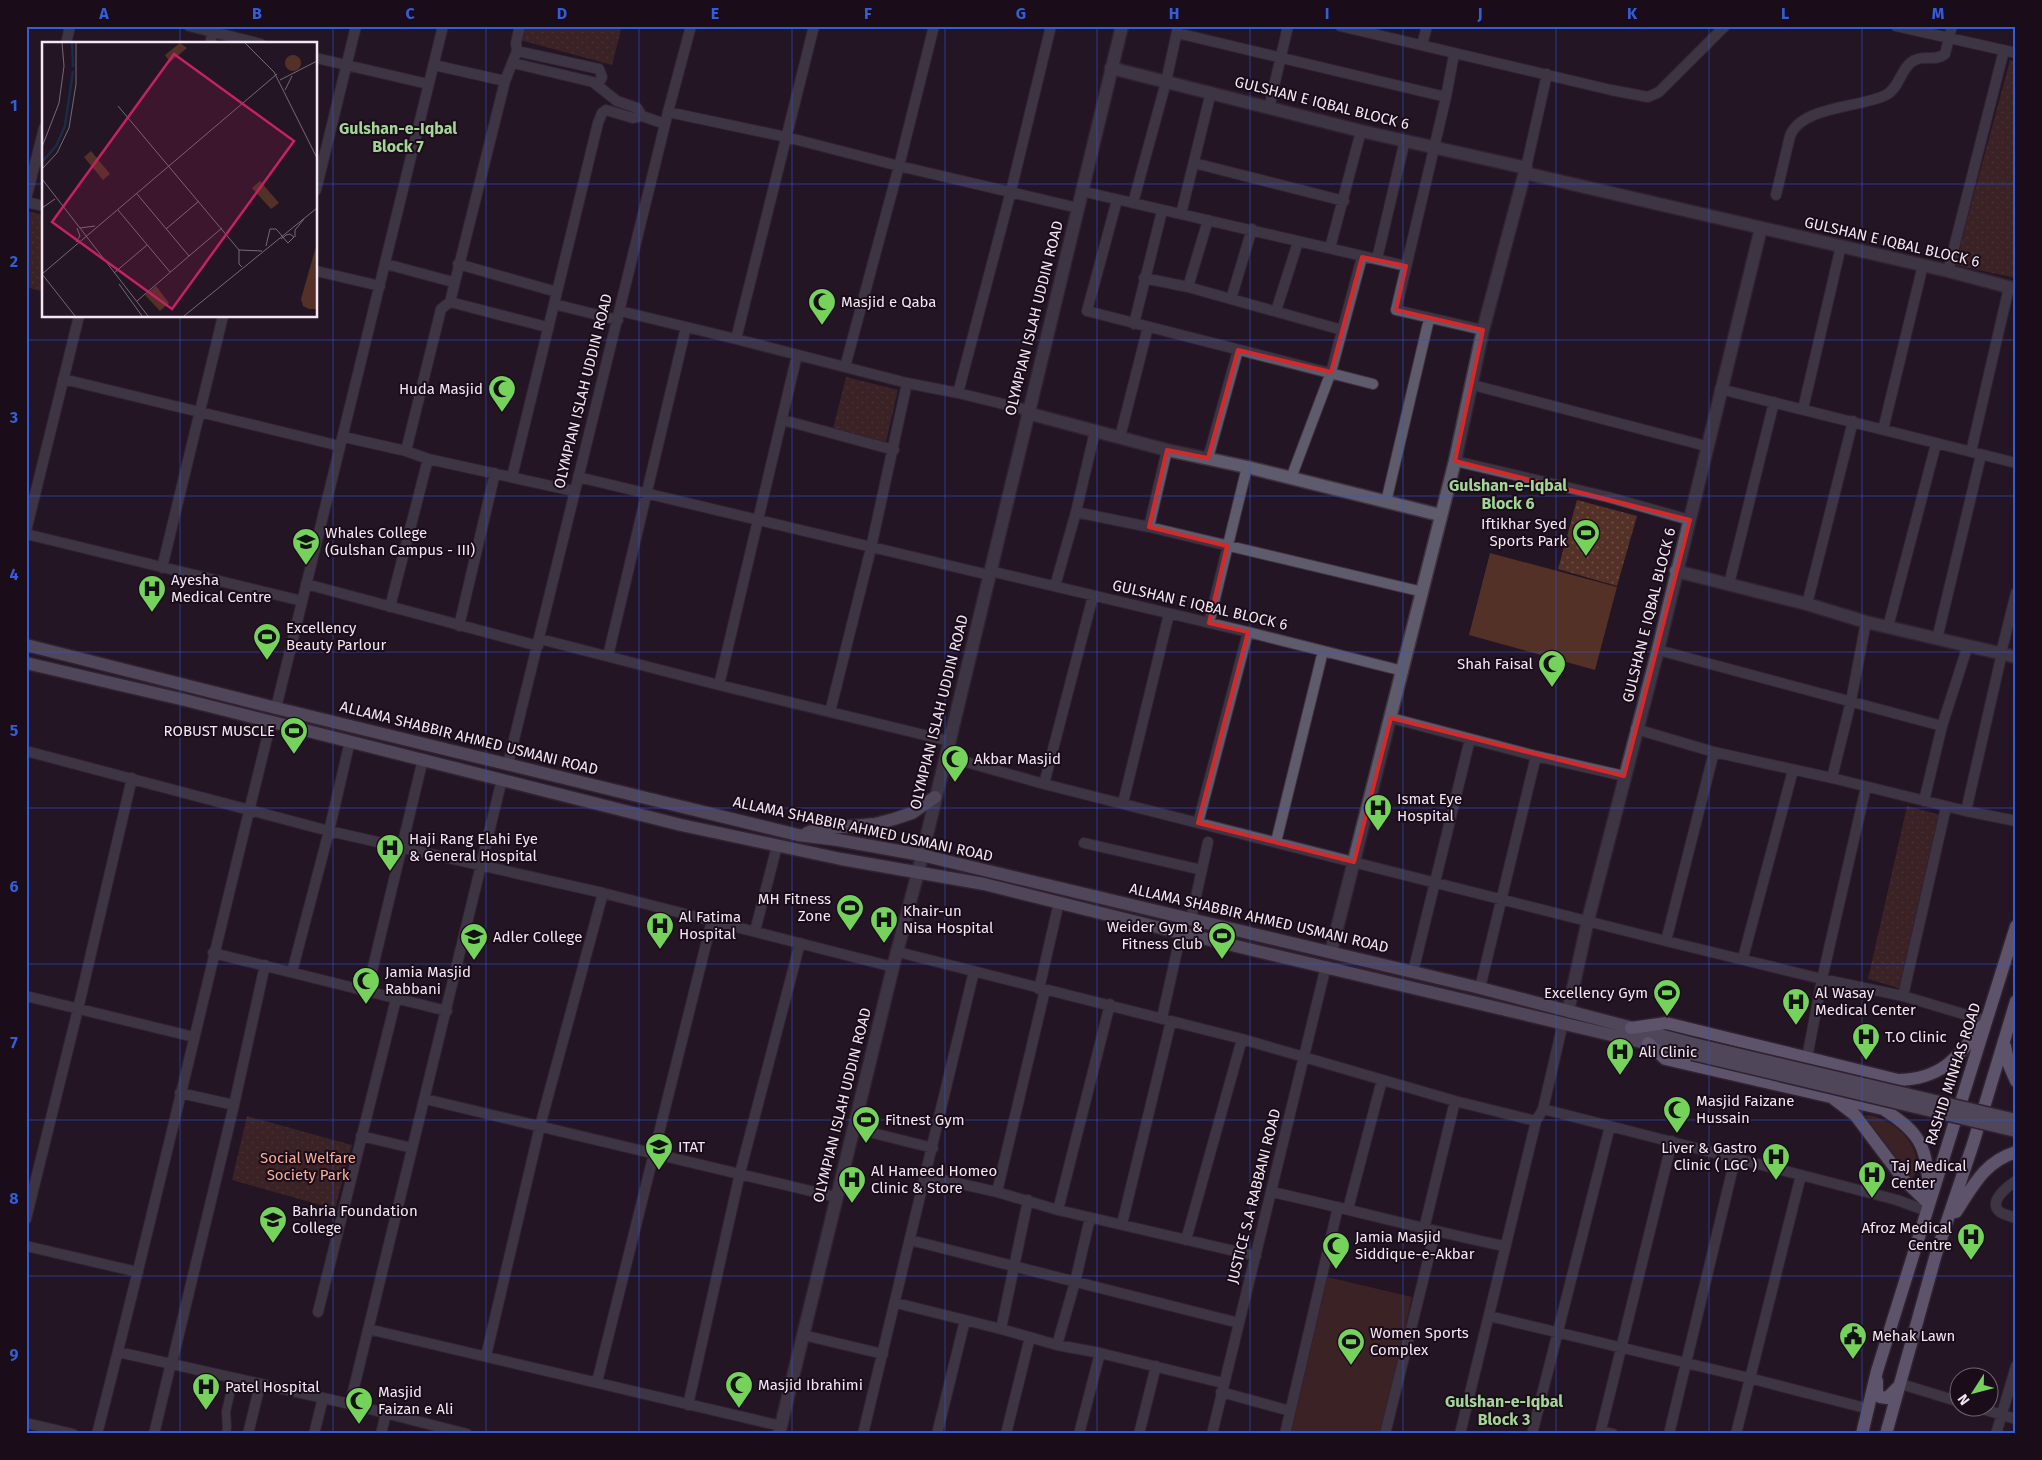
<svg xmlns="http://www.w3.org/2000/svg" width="2042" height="1460" font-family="'Fira Sans',sans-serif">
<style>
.grass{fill:#543127}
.park{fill:url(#park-dots)}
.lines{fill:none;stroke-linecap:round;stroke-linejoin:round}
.pedestrian-casing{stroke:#413241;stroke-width:10}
.minor-casing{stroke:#413241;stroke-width:12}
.tertiary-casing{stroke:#413241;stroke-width:15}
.secondary-casing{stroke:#413241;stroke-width:15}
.primary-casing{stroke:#413241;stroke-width:15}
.pedestrian{stroke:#5e5b6c;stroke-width:8}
.minor{stroke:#5e5b6c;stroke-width:10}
.tertiary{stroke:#5e5b6c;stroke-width:12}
.secondary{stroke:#85809a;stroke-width:12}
.primary{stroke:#a39dbf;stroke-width:12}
.secondary-bridge-casing{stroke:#413241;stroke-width:15;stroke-linecap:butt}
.secondary-bridge{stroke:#85809a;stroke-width:12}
.marked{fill:none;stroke:#d62828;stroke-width:4;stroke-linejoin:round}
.grid{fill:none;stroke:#325ddb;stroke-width:1;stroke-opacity:0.55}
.labels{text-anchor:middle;stroke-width:4;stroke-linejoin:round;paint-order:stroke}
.street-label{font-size:15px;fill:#f2e7f2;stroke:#1b0c1a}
.poi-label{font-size:15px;fill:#f2e7f2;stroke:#1b0c1a;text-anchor:start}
.park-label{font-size:15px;fill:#f6b09b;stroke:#1b0c1a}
.neighbourhood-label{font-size:16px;font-weight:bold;fill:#a3d596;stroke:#1b0c1a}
.inset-river{fill:none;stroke:#1a2c49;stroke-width:2.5}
.inset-road{fill:none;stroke:#766976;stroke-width:1}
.view{fill:#c42263;fill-opacity:0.15;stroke:#c42263;stroke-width:2.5}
.inset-edge{fill:none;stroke:#f2e7f2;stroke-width:2.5}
.neatline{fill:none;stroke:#325ddb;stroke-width:2}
.grid-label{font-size:16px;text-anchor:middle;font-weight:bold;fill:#325ddb}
</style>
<defs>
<pattern id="park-dots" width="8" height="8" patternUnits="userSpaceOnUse" patternTransform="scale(1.25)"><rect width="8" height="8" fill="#543127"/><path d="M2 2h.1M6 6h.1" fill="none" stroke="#6d4f47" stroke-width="1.8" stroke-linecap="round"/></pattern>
</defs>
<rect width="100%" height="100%" fill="#241524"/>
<path class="grass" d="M1490 553 1617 587 1595 670 1469 635Z
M1867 1115C1893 1117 1929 1150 1913 1178L1908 1179 1863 1117Z
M1327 1277 1412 1297 1381 1434H1289Z"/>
<path class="park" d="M523 26H622L612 65 520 40Z
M2010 60 2016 62V278L1955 265Z
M26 211 44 215V292L26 287Z
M846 377 898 390 886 442 833 429Z
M1577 500 1637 516 1617 586 1558 569Z
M1907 806 1941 815 1902 989 1868 979Z
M247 1116 352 1145 335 1209 232 1180Z"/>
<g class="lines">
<defs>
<path id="pedestrian" d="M226 1434 227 1427 226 1412 233 1381"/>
<path id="minor" d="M189 26 261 44
M1340 26 1611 90 1648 97 1659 92 1725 26
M1896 26 2016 53
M1177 33 1446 97
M66 44 70 26
M210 44 214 26
M1422 45 1427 26
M517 51 599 69 602 77 598 85
M1454 54 1446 97 1396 310 1483 330
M316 58 428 84
M513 63 593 82 617 101 637 108 642 116 665 124
M434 65 505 81
M1269 108 1288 26
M668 112 786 137 899 166 1078 208
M1194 163 1344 201
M1526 168 1547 74
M316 190 356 26
M1081 191 1406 266
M1776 195 1790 136C1801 106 1860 108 1886 95 1900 88 1901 66 1915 60 1925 55 1935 62 1945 54L1952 26
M26 199 44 128
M1117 200 1087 311 1373 384
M26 202 44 206
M1133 203 1166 82 1178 27
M1181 214 1211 92
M1330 248 1361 131
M1377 259 1405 140
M386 264 453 282
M458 264 557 292
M316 271 380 286
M1948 271 2004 50
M1144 278 1188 287 1342 330
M1188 287 1208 220
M1231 299 1252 229
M450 302 547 327
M554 304 618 320
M620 311 736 339 907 383 958 393 1028 410
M1276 311 1298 242
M1134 324 1162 211
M736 339 814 26
M845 367 899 166 934 26
M63 379 340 446
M1473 385 1706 446
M1720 389 2016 463
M958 393 1011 191 1051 26
M1803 409 1841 246
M783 420 894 450
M1883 430 1923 265
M344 437 406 451 428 459 574 491
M1120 437 1148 327
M406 451 441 309 450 302 505 81 517 51 516 43 520 26
M1971 452 2009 287
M1208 458 1238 350
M1455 461 1608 497 1690 520
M512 477 598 123 602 113 606 110 633 118 642 116
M578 477 989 575
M1291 478 1331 372 1362 257
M1386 502 1429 319
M1076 512 1149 527 1423 592
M1149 527 1167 450
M26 531 79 316
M26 534 302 601
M162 568 223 316
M990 571 1248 632 1403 671
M306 584 538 646
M1729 584 1774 402
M1055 586 1076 512 1095 431
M1807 604 1853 421
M390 607 428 459
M1209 623 1247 467
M459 626 495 473
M1888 627 1936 444
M540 639 719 685 949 741
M1937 639 1981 455
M1658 650 1942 726
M2001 653 2016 593
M608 656 686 327
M719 685 797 355
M276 708 443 26
M830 712 871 548 907 383
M1391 718 1536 756 1624 776
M1636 729 1714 752 1832 778 1966 811 2016 821
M26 751 329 831 603 893 893 967
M945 756 1044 784 1666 941 1822 979 1903 996 1987 1021
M508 764 668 112 691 26
M1832 778 1851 701 1866 622
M1044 784 1093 596
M1924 801 1942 726 1968 645
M1123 803 1169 614
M1966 811 2002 653
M1198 823 1248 632
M1276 842 1323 651
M1084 843 1202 870
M1191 919 1208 842
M755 931 777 846
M1666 941 1714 752
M898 952 1242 1039 1455 1101 1536 1121
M213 953 447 1011
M1743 958 1793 770
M292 972 329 831 350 741
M1413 972 1470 739
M1480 988 1536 756
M1039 989 1059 902
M367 992 423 759
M26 996 194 1037
M1903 996 1946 807
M1162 1018 1181 933
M1807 1058 1822 979 1866 787
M180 1093 234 1105 265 965
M425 1099 836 1197
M1543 1109 1801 1175 1897 1200 1927 1211
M853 1128 933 1148
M361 1136 412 1148
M926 1176 997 1192 1058 1210 1256 1256
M2016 1181C2008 1186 1987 1202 2000 1212 2004 1215 2011 1216 2016 1218
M997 1192 1045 990
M1272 1192C1349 1209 1426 1230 1504 1246
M1348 1209 1382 1080
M1058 1210 1110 1004
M26 1219 78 1009 132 778
M1122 1224 1171 1021
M1424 1229 1455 1101
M910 1240 1239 1323
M1186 1240 1242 1039
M26 1246 138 1272
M896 1303 1001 1329 1057 1345 1100 1353 1223 1383
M318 1312 396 999
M1489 1316 1749 1378 1869 1409
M368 1329 781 1426
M1001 1329 1028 1200
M803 1335 883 1354
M1057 1345 1075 1282 1090 1218
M118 1352 350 1404 467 1434
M486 1356 540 1126 603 893
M172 1363 234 1105
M597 1382 712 920
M1901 1384 1960 1402
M1221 1392 1290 1411
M350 1404 502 779
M688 1405 740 1173 800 943
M1979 1408 2016 1419
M26 1423 73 1434
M1601 1431 1613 1434
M97 1434C158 1197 212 959 271 722
M154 1434 171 1363
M248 1434 260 1385
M314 1434 323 1398
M381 1434 386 1413
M863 1434 974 971
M937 1434 965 1320
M1006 1434 1030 1337
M1079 1434 1100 1353
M1139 1434 1156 1366
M1212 1434 1326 966
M1285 1434 1338 1207
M1385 1434 1435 1232
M1460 1434 1536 1121 1543 1109 1563 1023
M1532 1434 1610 1126
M1600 1434 1672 1141
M1669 1434 1735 1159
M1736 1434 1801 1175
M1996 1434 2016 1366"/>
<path id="tertiary" d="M1111 68 1361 131 1526 168 1483 330 1455 461 1331 952
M1525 173 1948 271 2016 289
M1027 413 1167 450 1247 467 1440 515
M1676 571 1807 604 1866 622 2016 657
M1568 1011 1588 920 1658 650 1761 228
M779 1434 893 967 918 872 1122 26"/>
<path id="secondary" d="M26 645 276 708 798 835 838 840 921 855 1480 988 1694 1044
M26 663 185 700 681 825 841 859 984 884 1181 933 1692 1054
M807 833 818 829 875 824 894 819 912 813 935 797"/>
<path id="primary" d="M1631 1028 1666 1023 1898 1080C1942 1079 1957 1058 1982 1026
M1648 1043 1665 1059 1883 1109C1923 1134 1927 1149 1929 1194
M2005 1046 2009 1065 2016 1081
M1834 1099 1855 1115 1904 1180 1929 1204
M1956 1212C1973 1186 1984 1162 2016 1152
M1877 1381V1392L1880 1397 1887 1398 1898 1387
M1862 1434 1877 1371 2016 926
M1886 1434 1936 1254 1973 1144 2016 1001"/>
</defs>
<use href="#pedestrian" class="pedestrian-casing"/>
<use href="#minor" class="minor-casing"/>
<use href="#tertiary" class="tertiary-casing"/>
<use href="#secondary" class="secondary-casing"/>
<use href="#primary" class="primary-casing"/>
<use href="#pedestrian" class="pedestrian"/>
<use href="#minor" class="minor"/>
<use href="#tertiary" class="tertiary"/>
<use href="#secondary" class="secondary"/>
<use href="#primary" class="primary"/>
<defs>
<path id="secondary-bridge" d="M1694 1044 2016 1120
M1692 1054 2016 1131"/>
</defs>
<use href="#secondary-bridge" class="secondary-bridge-casing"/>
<use href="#secondary-bridge" class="secondary-bridge"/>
</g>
<path d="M0 0H2042V1460H0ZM1362 257 1406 266 1396 310 1483 330 1455 461 1690 520 1624 776 1391 718 1354 862 1198 823 1248 632 1209 623 1227 546 1149 527 1167 450 1208 458 1238 350 1331 372Z" fill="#241524" fill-opacity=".55" fill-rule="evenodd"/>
<path class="marked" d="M1362 257 1406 266 1396 310 1483 330 1455 461 1690 520 1624 776 1391 718 1354 862 1198 823 1248 632 1209 623 1227 546 1149 527 1167 450 1208 458 1238 350 1331 372Z"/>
<path class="grid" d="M180 26V44M333 26V1434M486 26V1434M639 26V1434M792 26V1434M945 26V1434M1097 26V1434M1250 26V1434M1403 26V1434M1556 26V1434M1709 26V1434M1862 26V1434M26 184H44M316 184H2016M180 316V1434M26 340H2016M26 496H2016M26 652H2016M26 808H2016M26 964H2016M26 1120H2016M26 1276H2016"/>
<defs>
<symbol id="mosque-pin" viewBox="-11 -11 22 30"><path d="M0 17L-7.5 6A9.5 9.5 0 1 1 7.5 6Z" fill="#75d25b" stroke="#1b0c1a"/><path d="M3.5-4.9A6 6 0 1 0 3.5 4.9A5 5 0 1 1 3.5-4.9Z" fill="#111"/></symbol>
<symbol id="stadium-pin" viewBox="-11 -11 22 30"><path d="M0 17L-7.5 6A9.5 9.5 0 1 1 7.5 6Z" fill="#75d25b" stroke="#1b0c1a"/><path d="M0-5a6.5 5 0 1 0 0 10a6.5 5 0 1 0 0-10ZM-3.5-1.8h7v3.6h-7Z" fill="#111"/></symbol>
<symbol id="university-pin" viewBox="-11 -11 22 30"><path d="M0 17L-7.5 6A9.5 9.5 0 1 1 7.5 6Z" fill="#75d25b" stroke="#1b0c1a"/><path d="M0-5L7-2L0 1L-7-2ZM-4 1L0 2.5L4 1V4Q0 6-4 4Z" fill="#111"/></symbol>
<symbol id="hospital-pin" viewBox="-11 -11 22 30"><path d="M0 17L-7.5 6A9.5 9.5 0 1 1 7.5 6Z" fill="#75d25b" stroke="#1b0c1a"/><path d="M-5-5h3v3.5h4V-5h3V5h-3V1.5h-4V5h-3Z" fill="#111"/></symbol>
<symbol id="civic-pin" viewBox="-11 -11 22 30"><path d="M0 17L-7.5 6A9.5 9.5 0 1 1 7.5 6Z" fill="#75d25b" stroke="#1b0c1a"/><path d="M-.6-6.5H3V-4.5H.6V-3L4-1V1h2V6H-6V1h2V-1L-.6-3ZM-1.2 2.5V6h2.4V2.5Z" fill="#111"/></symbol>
</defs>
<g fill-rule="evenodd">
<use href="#mosque-pin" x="806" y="286" width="32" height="43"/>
<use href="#mosque-pin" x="486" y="373" width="32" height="43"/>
<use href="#stadium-pin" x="1570" y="517" width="32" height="43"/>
<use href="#university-pin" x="290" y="526" width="32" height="43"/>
<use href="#hospital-pin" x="136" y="573" width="32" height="43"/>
<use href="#stadium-pin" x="251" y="621" width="32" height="43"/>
<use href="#mosque-pin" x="1536" y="648" width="32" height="43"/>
<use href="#stadium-pin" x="278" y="715" width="32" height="43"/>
<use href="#mosque-pin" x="939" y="743" width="32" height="43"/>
<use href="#hospital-pin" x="1362" y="792" width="32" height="43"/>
<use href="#hospital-pin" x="374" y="832" width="32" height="43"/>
<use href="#stadium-pin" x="834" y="892" width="32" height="43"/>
<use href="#hospital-pin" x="868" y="904" width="32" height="43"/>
<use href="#hospital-pin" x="644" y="910" width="32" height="43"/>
<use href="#stadium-pin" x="1206" y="920" width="32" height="43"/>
<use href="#university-pin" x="458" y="921" width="32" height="43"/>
<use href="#mosque-pin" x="350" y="965" width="32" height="43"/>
<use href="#stadium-pin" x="1651" y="977" width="32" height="43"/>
<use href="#hospital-pin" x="1780" y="986" width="32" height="43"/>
<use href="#hospital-pin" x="1850" y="1021" width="32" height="43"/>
<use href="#hospital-pin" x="1604" y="1036" width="32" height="43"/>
<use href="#mosque-pin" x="1661" y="1094" width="32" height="43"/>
<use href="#stadium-pin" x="850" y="1104" width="32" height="43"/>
<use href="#university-pin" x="643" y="1131" width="32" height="43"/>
<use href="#hospital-pin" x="1760" y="1141" width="32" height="43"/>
<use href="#hospital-pin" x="1856" y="1159" width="32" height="43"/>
<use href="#hospital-pin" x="836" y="1164" width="32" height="43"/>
<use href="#university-pin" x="257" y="1204" width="32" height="43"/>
<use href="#hospital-pin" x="1955" y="1221" width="32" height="43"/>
<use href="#mosque-pin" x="1320" y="1230" width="32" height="43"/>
<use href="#civic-pin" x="1837" y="1320" width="32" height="43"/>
<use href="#stadium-pin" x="1335" y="1326" width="32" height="43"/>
<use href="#mosque-pin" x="723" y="1369" width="32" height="43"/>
<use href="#hospital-pin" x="190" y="1371" width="32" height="43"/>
<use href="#mosque-pin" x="343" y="1385" width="32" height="43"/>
</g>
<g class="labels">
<g class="street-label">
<text transform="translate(1322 103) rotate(14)" y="5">GULSHAN E IQBAL BLOCK 6</text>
<text transform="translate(1892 242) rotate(13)" y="5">GULSHAN E IQBAL BLOCK 6</text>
<text transform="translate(1034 318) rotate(-76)" y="5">OLYMPIAN ISLAH UDDIN ROAD</text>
<text transform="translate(583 391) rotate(-76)" y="5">OLYMPIAN ISLAH UDDIN ROAD</text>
<text transform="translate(1200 605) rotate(13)" y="5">GULSHAN E IQBAL BLOCK 6</text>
<text transform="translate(1649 615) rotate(-76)" y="5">GULSHAN E IQBAL BLOCK 6</text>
<text transform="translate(939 712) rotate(-76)" y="5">OLYMPIAN ISLAH UDDIN ROAD</text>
<text transform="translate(469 738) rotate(14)" y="5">ALLAMA SHABBIR AHMED USMANI ROAD</text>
<text transform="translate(863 829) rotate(12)" y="5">ALLAMA SHABBIR AHMED USMANI ROAD</text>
<text transform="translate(1259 918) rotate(13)" y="5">ALLAMA SHABBIR AHMED USMANI ROAD</text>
<text transform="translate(1953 1074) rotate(-72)" y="5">RASHID MINHAS ROAD</text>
<text transform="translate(842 1105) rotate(-76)" y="5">OLYMPIAN ISLAH UDDIN ROAD</text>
<text transform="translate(1254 1196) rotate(-76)" y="5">JUSTICE S.A RABBANI ROAD</text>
</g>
<g class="poi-label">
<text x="841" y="307">Masjid e Qaba</text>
<text x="483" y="394" text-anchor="end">Huda Masjid</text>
<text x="1567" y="529" text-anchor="end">Iftikhar Syed<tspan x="1567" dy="17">Sports Park</tspan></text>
<text x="325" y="538">Whales College<tspan x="325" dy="17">(Gulshan Campus - III)</tspan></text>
<text x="171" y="585">Ayesha<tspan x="171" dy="17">Medical Centre</tspan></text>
<text x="286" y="633">Excellency<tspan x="286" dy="17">Beauty Parlour</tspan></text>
<text x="1533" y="669" text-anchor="end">Shah Faisal</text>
<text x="275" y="736" text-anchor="end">ROBUST MUSCLE</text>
<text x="974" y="764">Akbar Masjid</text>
<text x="1397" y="804">Ismat Eye<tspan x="1397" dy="17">Hospital</tspan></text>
<text x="409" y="844">Haji Rang Elahi Eye<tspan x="409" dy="17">&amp; General Hospital</tspan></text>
<text x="831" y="904" text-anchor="end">MH Fitness<tspan x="831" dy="17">Zone</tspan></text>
<text x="903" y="916">Khair-un<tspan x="903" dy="17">Nisa Hospital</tspan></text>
<text x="679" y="922">Al Fatima<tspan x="679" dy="17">Hospital</tspan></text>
<text x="1203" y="932" text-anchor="end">Weider Gym &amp;<tspan x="1203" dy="17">Fitness Club</tspan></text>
<text x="493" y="942">Adler College</text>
<text x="385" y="977">Jamia Masjid<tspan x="385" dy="17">Rabbani</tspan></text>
<text x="1648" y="998" text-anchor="end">Excellency Gym</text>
<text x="1815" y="998">Al Wasay<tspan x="1815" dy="17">Medical Center</tspan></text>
<text x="1885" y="1042">T.O Clinic</text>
<text x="1639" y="1057">Ali Clinic</text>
<text x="1696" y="1106">Masjid Faizane<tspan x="1696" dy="17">Hussain</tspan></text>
<text x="885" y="1125">Fitnest Gym</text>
<text x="678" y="1152">ITAT</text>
<text x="1757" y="1153" text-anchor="end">Liver &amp; Gastro<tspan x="1757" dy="17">Clinic ( LGC )</tspan></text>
<text x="1891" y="1171">Taj Medical<tspan x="1891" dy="17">Center</tspan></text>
<text x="871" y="1176">Al Hameed Homeo<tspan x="871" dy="17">Clinic &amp; Store</tspan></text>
<text x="292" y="1216">Bahria Foundation<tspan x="292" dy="17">College</tspan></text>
<text x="1952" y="1233" text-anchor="end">Afroz Medical<tspan x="1952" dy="17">Centre</tspan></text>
<text x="1355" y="1242">Jamia Masjid<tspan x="1355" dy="17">Siddique-e-Akbar</tspan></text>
<text x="1370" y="1338">Women Sports<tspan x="1370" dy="17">Complex</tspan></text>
<text x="1872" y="1341">Mehak Lawn</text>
<text x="758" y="1390">Masjid Ibrahimi</text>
<text x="225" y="1392">Patel Hospital</text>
<text x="378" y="1397">Masjid<tspan x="378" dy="17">Faizan e Ali</tspan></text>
</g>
<g class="park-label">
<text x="308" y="1163">Social Welfare<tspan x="308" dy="17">Society Park</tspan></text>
</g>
<g class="neighbourhood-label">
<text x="398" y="134">Gulshan-e-Iqbal<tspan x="398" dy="18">Block 7</tspan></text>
<text x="1508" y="491">Gulshan-e-Iqbal<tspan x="1508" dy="18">Block 6</tspan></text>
<text x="1504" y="1407">Gulshan-e-Iqbal<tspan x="1504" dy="18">Block 3</tspan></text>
</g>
</g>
<g transform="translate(42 42)">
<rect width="275" height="275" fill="#241524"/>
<path d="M243 21a8 8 0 1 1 16 0a8 8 0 1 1-16 0ZM49 109 68 132 61 138 42 115Z" fill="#543127"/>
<path d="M138 1 145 6 128 20 123 13ZM218 139 237 161 229 167 210 146ZM275 201V267H267L261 264 259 257ZM114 244 127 261 118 269 103 253Z" fill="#543127"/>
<path class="inset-river" d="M30 1 31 25M0 120 14 104 23 84 31 29"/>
<path class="inset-road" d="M203 1 232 30 275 116M238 38 275 19M243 48 250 34M76 64 197 208M0 105 17 61 22 24 20 1M0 127 15 111 27 86 34 42V1M0 137 106 274M95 152 147 214 180 186M0 166 13 157M76 168 128 230M38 186 53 184M124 187 157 159M253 195V188L262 177M34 200 38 194 35 186M224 204 228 187H234L235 188 245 200 246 201 252 195 248 192 244 193 242 195 240 196 239 197M197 208 220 209M197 208V222L200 225M72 231 105 203M0 232 33 274M0 232 235 32M77 242 100 274M95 259 147 214M142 274 275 166"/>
<path class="view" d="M132 12 252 99 130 267 10 180Z"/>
<rect width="275" height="275" class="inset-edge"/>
</g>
<rect width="2042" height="1460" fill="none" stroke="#1b0c1a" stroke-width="55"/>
<g transform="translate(1974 1392) rotate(234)"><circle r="24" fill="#1b0c1a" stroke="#716470"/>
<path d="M0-4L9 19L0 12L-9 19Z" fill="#75d25b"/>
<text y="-8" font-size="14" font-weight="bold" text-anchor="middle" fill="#f2e7f2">N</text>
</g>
<rect x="28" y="28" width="1986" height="1404" class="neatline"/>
<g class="grid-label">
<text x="104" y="19">A</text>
<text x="257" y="19">B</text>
<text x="410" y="19">C</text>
<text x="562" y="19">D</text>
<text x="715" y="19">E</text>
<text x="868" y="19">F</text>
<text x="1021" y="19">G</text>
<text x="1174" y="19">H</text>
<text x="1327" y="19">I</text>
<text x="1480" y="19">J</text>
<text x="1632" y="19">K</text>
<text x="1785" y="19">L</text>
<text x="1938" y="19">M</text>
<text x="14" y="111">1</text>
<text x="14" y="267">2</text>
<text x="14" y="423">3</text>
<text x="14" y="580">4</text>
<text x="14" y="736">5</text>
<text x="14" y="892">6</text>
<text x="14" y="1048">7</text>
<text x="14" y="1204">8</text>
<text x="14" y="1360">9</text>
</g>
</svg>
